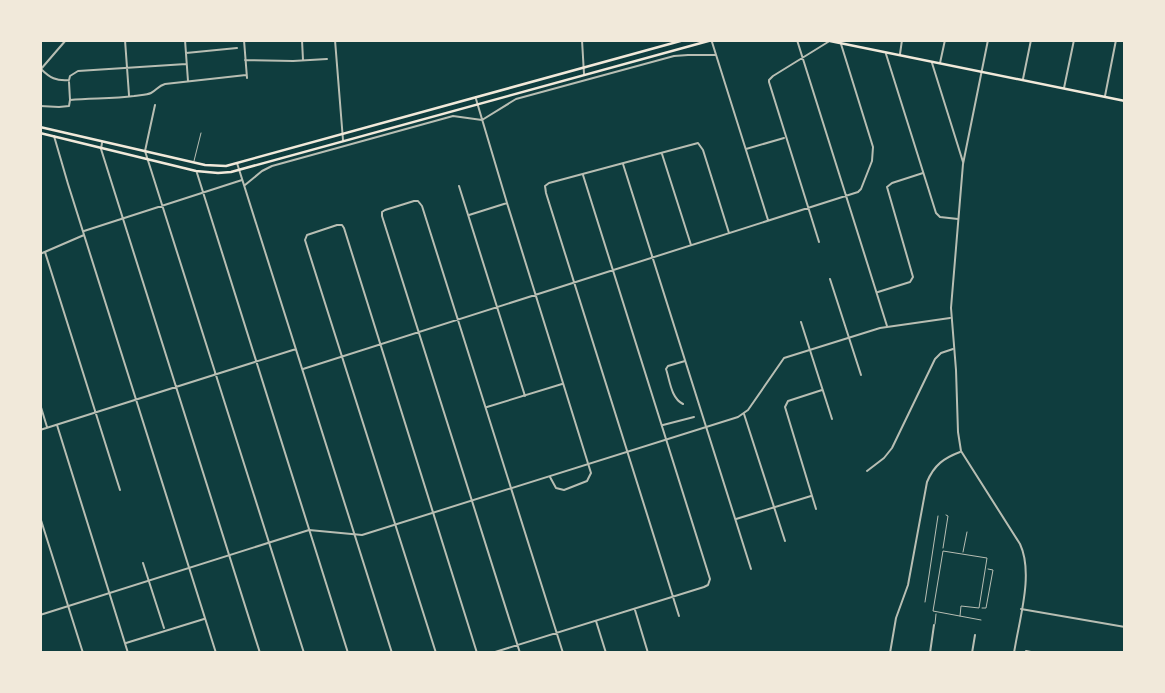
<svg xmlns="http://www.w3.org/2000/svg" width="1165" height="693" font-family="Manrope,sans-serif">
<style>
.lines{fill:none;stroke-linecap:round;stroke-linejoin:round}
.service{stroke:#b8beb3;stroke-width:1}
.minor{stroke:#b8beb3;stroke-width:2}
.tertiary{stroke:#b8beb3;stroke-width:2}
.secondary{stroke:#f1e9da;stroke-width:2.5}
.primary{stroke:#f1e9da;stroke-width:2.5}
</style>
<rect width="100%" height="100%" fill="#0f3d3e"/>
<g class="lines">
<path class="service" d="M194 161 201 133
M943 548 948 516 946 515
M963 552 967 532
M925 602 938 516
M982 608H986L993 570 988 569
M960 616 961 606 979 608 987 558 943 551 933 611 981 620
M935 624 936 614"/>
<path class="minor" d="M125 40 129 95
M185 40 188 81
M244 40 247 78
M302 40 303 60
M335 40 343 140
M582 40 584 74
M797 40 887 326
M1122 40 1125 41
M712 42 768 220
M186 53 237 48
M886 54 936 213 940 217 958 219
M900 54 902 40
M245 60 293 61 327 59
M932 63 963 162
M940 63 945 40
M41 69C50 78 56 81 69 80L70 76 78 71 186 64
M41 69 66 40
M1023 79 1031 40
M1064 88 1074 40
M1105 96 1116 40
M476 99 507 203 591 473 587 481 564 490 556 488 550 477
M70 100C92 98 113 99 134 96 139 95 147 95 151 93 157 90 158 86 165 84L246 75
M155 105 145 151 304 653
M40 106 59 107 69 106 70 100 69 82
M54 136 68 184 216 653
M102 143 101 149 260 653
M746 149 784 138
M662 154 691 245
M237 163 392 653
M623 164 751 569
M197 173 348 653
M245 185 262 171 272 166 453 116 482 120 516 99 674 56 688 55H716
M459 186 525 396
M469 215 507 203
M84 231 242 180
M819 242 769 82V80L773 76 828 42
M45 252 120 490
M40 254 84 235
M830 279 861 375
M878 292 910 282 913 277 887 187 892 183 923 173
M801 322 832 419
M303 369 858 192 861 189 872 161 873 147 841 44
M40 404 47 427
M683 404C671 398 670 381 666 369L668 366 685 361
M487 407 562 384
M744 414 785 541
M57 425 128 653
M663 425 694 417
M40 430 296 349
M867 471 884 458 892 448 935 359 941 353 953 349
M816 509 785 407 788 401 822 390
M40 517 83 653
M736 519 811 496
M143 563 164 628
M1021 609 1125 627
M635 610 648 653
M679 616 546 193 545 186 549 183 698 143 703 150 729 233
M596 621 606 653
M126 643 204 619
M1026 651 1036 653
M436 653 305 240 307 235 337 225H342L344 228 477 653
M492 653 704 587 708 585 710 579 583 175
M520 653 382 216V212L385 210 414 201H418L422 206 563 653
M890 653 896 618 908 585 927 482C934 465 944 458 960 452
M930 653 934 625
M972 653 975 635
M1124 653 1125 650"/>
<path class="tertiary" d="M988 40 963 164 951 308 956 370 958 432 961 451 1020 544C1034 574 1019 620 1014 653
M40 615 309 530 362 535 738 417 748 410 784 358 880 328 950 318"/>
<path class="secondary" d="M825 40 1125 101"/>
<path class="primary" d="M40 127 205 165 226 166 684 40
M40 133 196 171 218 173 231 172 712 40"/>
</g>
<rect width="1165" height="693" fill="none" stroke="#f1e9da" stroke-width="84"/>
</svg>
